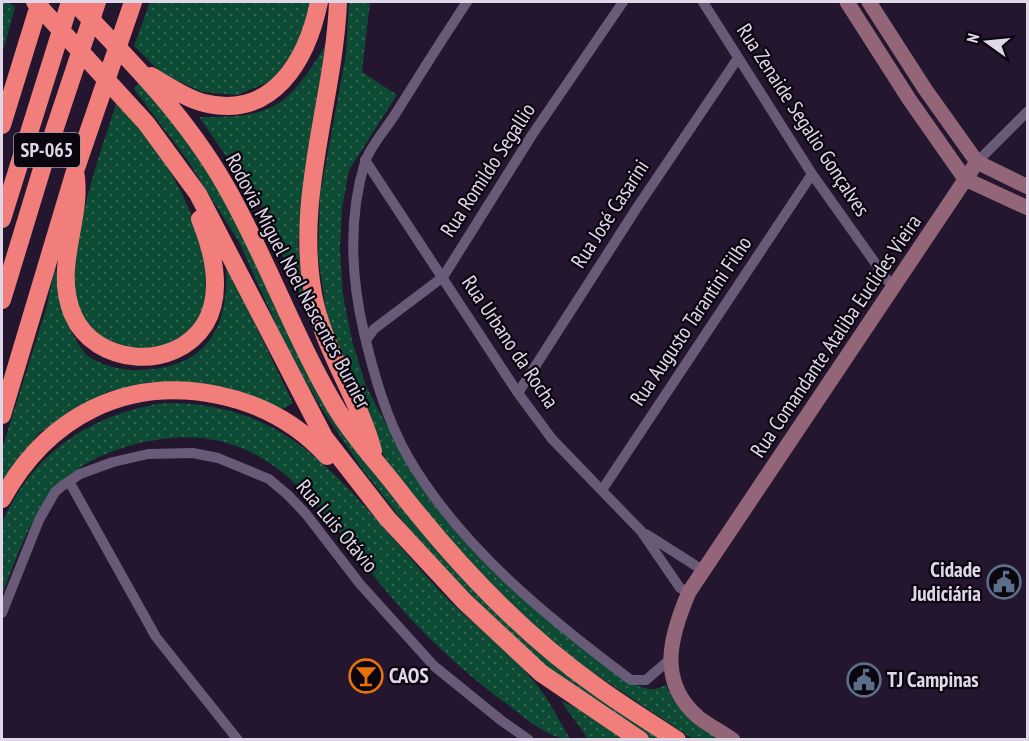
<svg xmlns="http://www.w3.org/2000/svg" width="1029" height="741" font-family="'PT Sans Narrow',sans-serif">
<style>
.grass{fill:url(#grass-dots)}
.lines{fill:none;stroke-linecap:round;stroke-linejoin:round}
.street{stroke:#695a77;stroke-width:10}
.secondary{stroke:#926578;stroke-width:15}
.highway{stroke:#f27e7c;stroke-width:18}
.labels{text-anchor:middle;stroke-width:4.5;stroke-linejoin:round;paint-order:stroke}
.shield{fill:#0a050f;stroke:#a099a8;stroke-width:1.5}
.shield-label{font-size:20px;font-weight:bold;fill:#e0d8e9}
.street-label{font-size:21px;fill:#e0d8e9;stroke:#0a050f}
.poi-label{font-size:21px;font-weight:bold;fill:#e0d8e9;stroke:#0a050f;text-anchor:start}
</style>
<defs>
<pattern id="grass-dots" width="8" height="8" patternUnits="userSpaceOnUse" patternTransform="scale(1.5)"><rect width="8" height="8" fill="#0d4a33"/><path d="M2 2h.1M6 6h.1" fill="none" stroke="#306351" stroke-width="1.8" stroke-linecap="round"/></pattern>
</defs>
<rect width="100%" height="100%" fill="#24162f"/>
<path class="grass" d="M2 2H8L15 7 2 55Z
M150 2H311L297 48 271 81 237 95 202 92 161 73 134 46Z
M349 2H370L362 72 397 95 349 170 342 209 340 248 343 295 352 341 366 386 408 466 463 538 626 680C642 688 650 693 666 685 677 713 697 724 721 739H693L568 656 482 580 393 472 380 448 327 317 318 255 320 195 346 54Z
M325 46 298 241 304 304 260 205 199 117C274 117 286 109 325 46Z
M139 82 184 137 219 190 256 259 293 342 422 531 668 739H649L532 657 493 620 405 524 362 469 323 411 288 351 239 242 188 161 134 89Z
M116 104C126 114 139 125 148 137 178 179 225 265 201 317 199 322 193 326 189 330 153 366 88 349 75 298 73 291 75 282 75 275 77 217 98 160 116 104Z
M226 264 293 403 283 409 216 387 151 382 106 392 39 433 2 482V449L46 309 55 267C59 298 65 327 84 352 91 362 118 369 130 370 202 372 230 334 226 264Z
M163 403C203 402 241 410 277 430 336 463 392 540 439 590 470 623 509 649 537 685 550 701 560 722 570 739 548 739 526 718 508 705 468 676 431 642 398 605 323 520 275 411 140 443 49 465 32 516 2 595 2 575 0 544 2 525 5 513 14 499 21 488 54 439 105 412 163 403Z
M561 701 586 712 626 739H588Z"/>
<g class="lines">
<path class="street" d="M467 2C442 39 418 78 394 116 385 130 370 147 365 162 348 218 351 277 364 333 374 375 386 418 408 457 461 548 548 618 631 680H646L669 660
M703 2 812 174 893 288
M365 160 518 393 552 439 641 531 680 588 689 592
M977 162 1028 111
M366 340 374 329 443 277 532 135 623 2
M518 393 638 206 738 58
M70 483 156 637 238 740
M602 490 812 174
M646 534 704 571
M2 613 39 520 55 492 62 486 80 474 113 462 148 454 193 453 218 458 269 479 288 495 306 514 360 584 434 666 502 721 529 740"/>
<path class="secondary" d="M847 2 909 99 965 179 1028 208
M869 2 925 89 977 162 1028 187
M733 740C722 732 708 725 698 717 656 681 671 634 689 592L977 162"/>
<path class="highway" d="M35 2 146 123 198 194 324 437 387 518 464 601 541 673 640 740
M74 2C129 59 185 115 225 185 267 258 294 338 338 411 354 437 375 460 394 484 452 559 518 631 596 686 622 705 650 722 677 740
M338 2C334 103 291 206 316 308 329 358 360 402 373 451
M151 76C167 85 186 99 204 103 273 120 307 60 319 2
M2 125 40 2
M75 171C84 218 52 266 73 315 95 366 175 372 205 324 224 292 213 251 200 219
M2 219 70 2
M2 300 48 149 97 2
M2 415 75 171 133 2
M2 499C47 417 125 376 218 395 262 404 297 423 327 456"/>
</g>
<defs>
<symbol id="civic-ring" viewBox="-11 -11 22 22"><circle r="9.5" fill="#0a050f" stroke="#5c6f8a" stroke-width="1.5"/><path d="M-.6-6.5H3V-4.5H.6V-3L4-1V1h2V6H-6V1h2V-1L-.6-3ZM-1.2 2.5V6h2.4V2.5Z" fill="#5c6f8a"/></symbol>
<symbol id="bar-ring" viewBox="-11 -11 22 22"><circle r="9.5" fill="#0a050f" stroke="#e8710a" stroke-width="1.5"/><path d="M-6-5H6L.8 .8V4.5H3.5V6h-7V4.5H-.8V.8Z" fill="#e8710a"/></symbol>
</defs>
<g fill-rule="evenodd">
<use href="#civic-ring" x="985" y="563" width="38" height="38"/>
<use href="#bar-ring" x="347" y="657" width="38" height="38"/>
<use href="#civic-ring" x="845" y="661" width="38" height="38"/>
</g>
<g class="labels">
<rect class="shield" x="14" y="133" width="66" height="34" rx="4.5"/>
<g class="shield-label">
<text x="47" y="157">SP-065</text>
</g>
<g class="street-label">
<text transform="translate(803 120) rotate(57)" y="7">Rua Zenaide Segalio Gonçalves</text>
<text transform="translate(488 170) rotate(-57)" y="7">Rua Romildo Segallio</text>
<text transform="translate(610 214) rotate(-57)" y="7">Rua José Casarini</text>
<text transform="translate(298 281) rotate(62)" y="7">Rodovia Miguel Noel Nascentes Burnier</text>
<text transform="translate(691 321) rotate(-56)" y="7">Rua Augusto Tarantini Filho</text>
<text transform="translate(836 336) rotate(-56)" y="7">Rua Comandante Ataliba Euclides Vieira</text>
<text transform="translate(510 342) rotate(56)" y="7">Rua Urbano da Rocha</text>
<text transform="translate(337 526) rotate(50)" y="7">Rua Luis Otávio</text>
</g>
<g class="poi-label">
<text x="981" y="577" text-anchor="end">Cidade<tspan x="981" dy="24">Judiciária</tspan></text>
<text x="389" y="683">CAOS</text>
<text x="887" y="687">TJ Campinas</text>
</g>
</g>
<rect width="1029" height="741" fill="none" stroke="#e0d8e9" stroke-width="6"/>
<g transform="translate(987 42) rotate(285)" stroke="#0a050f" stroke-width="4.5" paint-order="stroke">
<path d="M0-4.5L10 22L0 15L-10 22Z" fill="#e0d8e9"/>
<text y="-9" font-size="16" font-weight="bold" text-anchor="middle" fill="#e0d8e9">N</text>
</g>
</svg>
